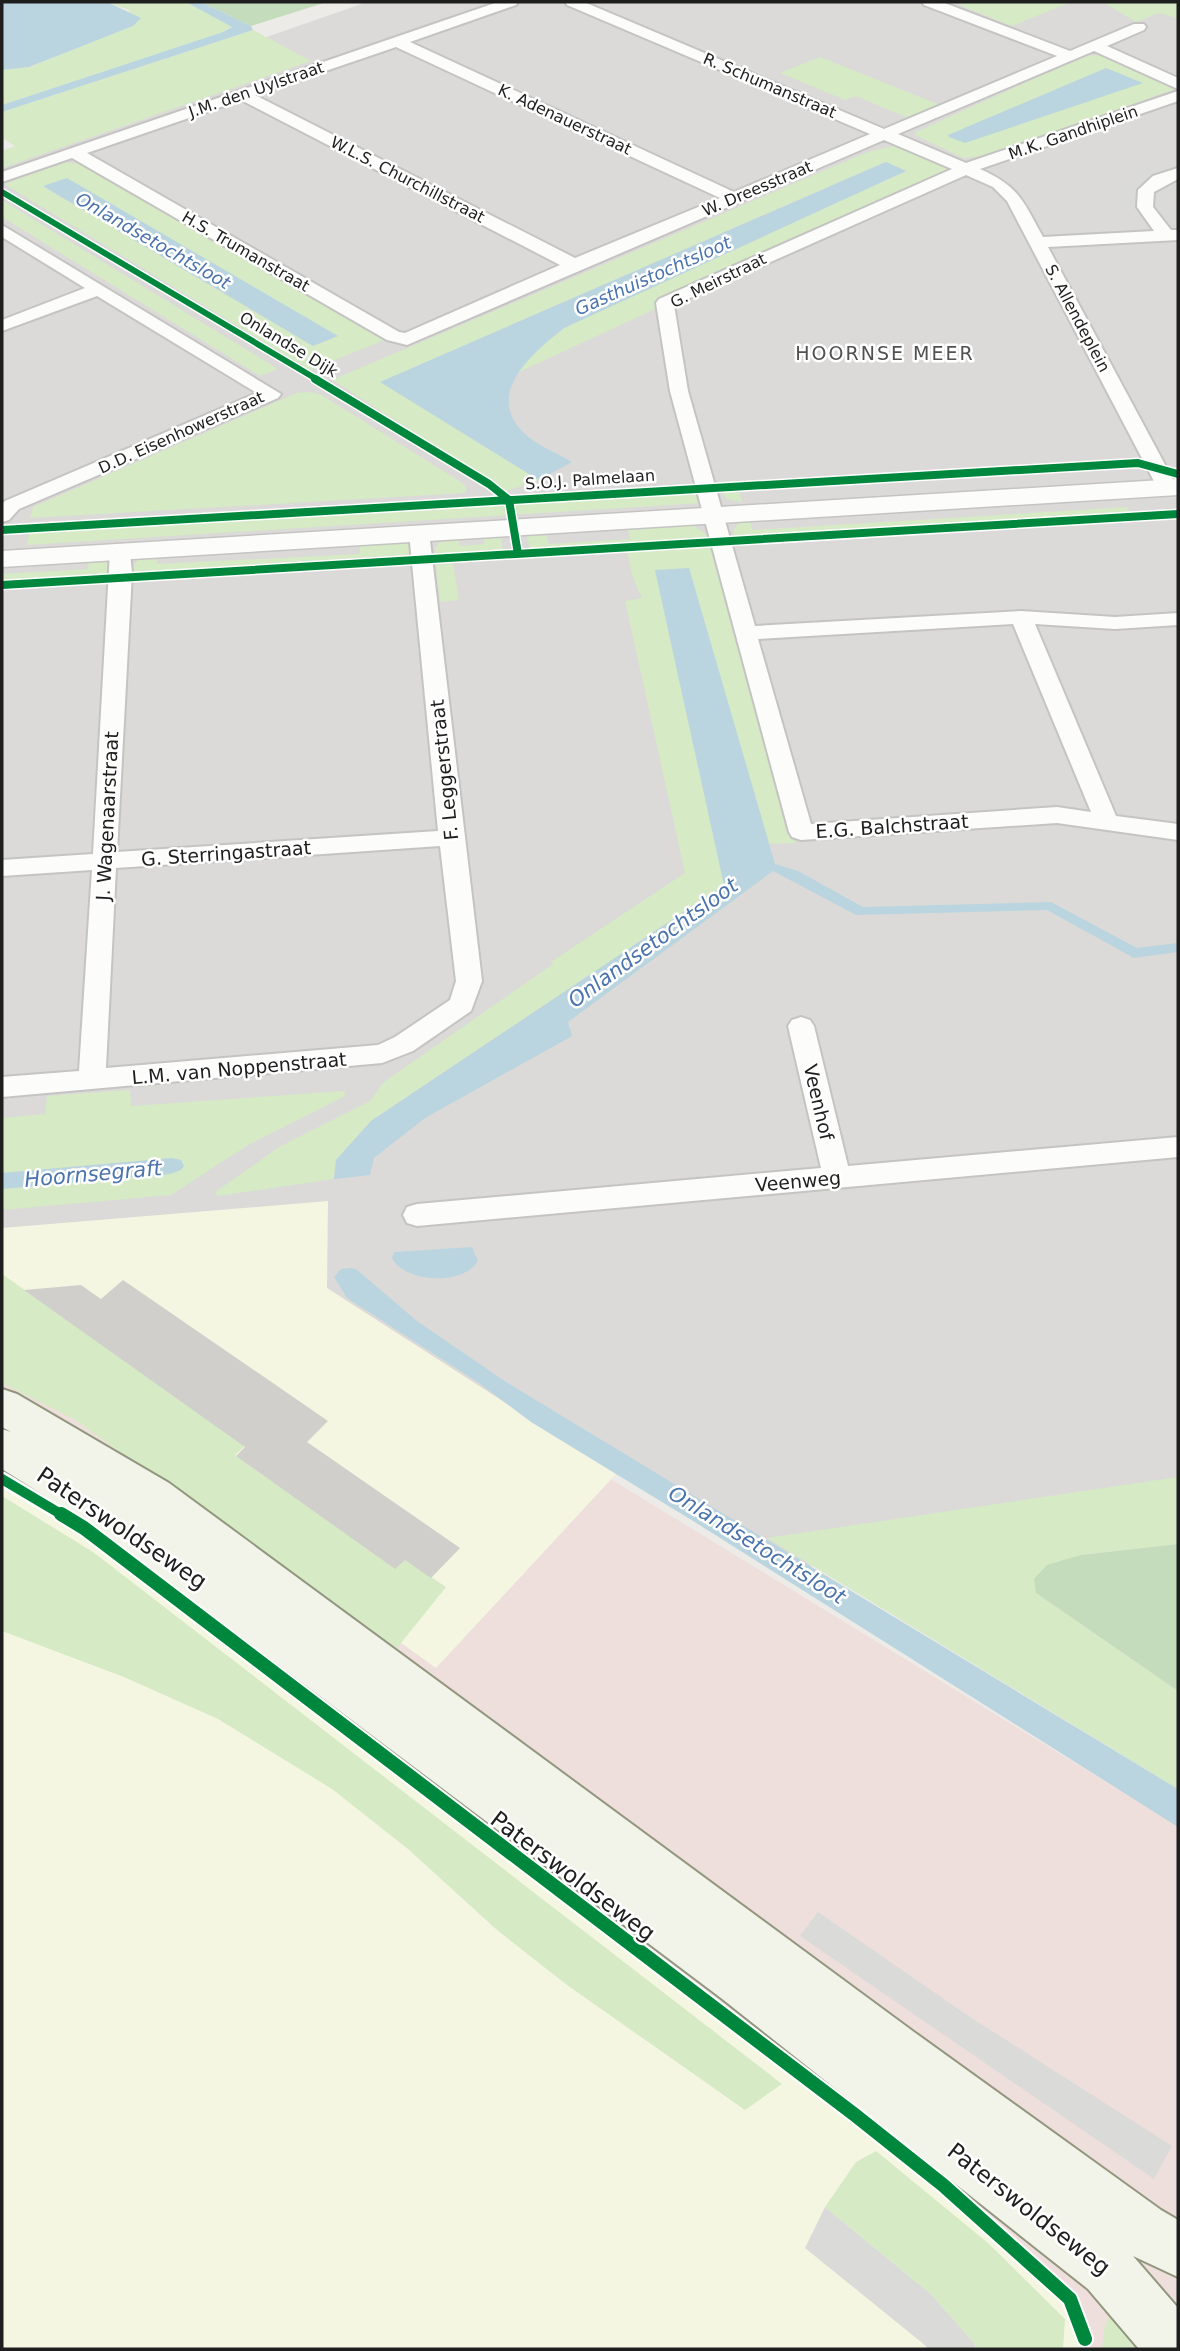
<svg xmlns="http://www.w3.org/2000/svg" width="1180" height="2351" font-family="'DejaVu Sans',sans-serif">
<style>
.residential{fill:#dbdad8}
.commercial{fill:#eedfdc}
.education{fill:#f5f6e2}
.religious{fill:#dadad8}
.grass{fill:#d5eac5;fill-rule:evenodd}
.forest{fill:#c4dbbc}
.water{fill:#bad5df}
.building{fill:#d0cfcc}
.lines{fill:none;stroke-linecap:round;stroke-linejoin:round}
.minor-casing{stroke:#c5c4c3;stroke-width:4}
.tertiary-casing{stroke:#c5c4c3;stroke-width:3}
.secondary-casing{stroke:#92967e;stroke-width:4}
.minor{fill:#fcfcfb;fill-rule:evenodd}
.tertiary{fill:#fcfcfb;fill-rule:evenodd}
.secondary{fill:#f2f4ea;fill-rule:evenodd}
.cycleway-far3-casing{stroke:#fff;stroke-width:9}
.cycleway-far2-casing{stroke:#fff;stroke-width:11}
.cycleway-far1-casing{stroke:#fff;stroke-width:15}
.cycleway-casing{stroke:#fff;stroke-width:18}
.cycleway-far3{stroke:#00873e;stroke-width:6}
.cycleway-far2{stroke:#00873e;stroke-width:8}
.cycleway-far1{stroke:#00873e;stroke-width:10}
.cycleway{stroke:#00873e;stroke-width:14}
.labels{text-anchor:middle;stroke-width:5;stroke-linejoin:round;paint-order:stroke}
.far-street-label{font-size:16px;fill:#1e1e1e;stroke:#fff}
.far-water-label{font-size:18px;font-style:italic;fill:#4b73ac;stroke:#fff}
.far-quarter-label{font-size:19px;letter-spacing:2px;fill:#515151;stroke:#fff}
.street-label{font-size:19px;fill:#1e1e1e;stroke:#fff}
.water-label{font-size:21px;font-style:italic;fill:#4b73ac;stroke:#fff}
.near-street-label{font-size:23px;fill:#1e1e1e;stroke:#fff}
</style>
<rect width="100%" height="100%" fill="#ecebe7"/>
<path class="residential" d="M367 2H1138L1178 17V1519L793 1568 185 1220 2 1228V161L261 39Z"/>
<path class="commercial" d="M233 1248 1178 1826V2349H2V1258Z"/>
<path class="education" d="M328 1201 327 1288 616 1474 436 1668 100 1427 2 1371V1228Z
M2 1479 84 1528 943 2185 1070 2299 1085 2339V2349H2Z"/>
<path class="religious" d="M1178 160V167L1146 178 1138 185 1134 198 1145 219H1130L1119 198 1123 182 1143 170Z
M1178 178V188L1167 194 1166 199 1178 215V226L1154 209 1151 200 1153 192 1169 181Z
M818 1912 967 2015 1172 2146 1154 2179 800 1936Z
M825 2207 931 2294 974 2343 976 2349H927L926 2346 805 2248Z"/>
<path class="grass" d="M107 2H186L232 26 223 32 2 105V70L29 67 133 26 129 10Z
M969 2H1071L1012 26 959 5Z
M1103 2H1178V18L1159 13 1136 22Z
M253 30 311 61 2 168V151L15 146 2 138V112Z
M1094 55 1111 57 1175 89 992 155 963 158 915 135 916 132 1082 57Z
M820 57 940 105 908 118 856 96 845 100 780 73Z
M894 146H905L951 166 947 173 657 304 655 309 517 373 529 356 564 328 906 171 885 162 381 382 539 480 507 491 332 380 868 152Z
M65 162 87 165 387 339 310 370 4 184ZM44 187 337 336 313 346Z
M2 200 278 369 260 376 2 217Z
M309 392 320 394 464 484 467 489 465 493 30 518 33 507 297 393Z
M1100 466 1102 470 739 490 742 502 726 499 720 488Z
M700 492 703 503 27 545 30 530 494 501 520 502Z
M1127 507 1129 512 735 536 733 531 740 521 749 518 753 530Z
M691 524 710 537 530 549 526 532 545 531 549 544 630 539 627 525Z
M500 533 503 550 435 555V548L443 539 458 536 460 546 484 544 483 534Z
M400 540 412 547 415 554 133 572C134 558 144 557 157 554V564L360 554 359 541Z
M713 547 795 843 769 844 689 569 655 570 724 885 371 1121 336 1160 334 1179 218 1196 215 1192 281 1146 370 1101 384 1082 553 964 551 962 685 873 625 601 642 598 633 578 627 552Z
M89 557 109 564V574L2 580V574L88 569Z
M453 564 459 600 440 602 436 565Z
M130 1090 131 1106 344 1091 345 1096 248 1145 171 1195 2 1210V1189L170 1174 172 1158 2 1173V1118L45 1114 47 1096Z
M2 1274 245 1446 235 1455 394 1568 404 1559 446 1587 397 1648 75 1420 2 1383Z
M1178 1477V1544L1081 1555 1036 1593 1178 1691V1789L767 1538Z
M2 1496 93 1552 782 2084 745 2110 567 1985 497 1930 408 1849 332 1789 218 1719 124 1677 2 1631Z
M876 2151 988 2243 1065 2319 1063 2349H976L974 2343 931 2294 825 2207 856 2162Z
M1118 2299 1134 2337 1135 2349H1102L1105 2325Z"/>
<path class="forest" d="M201 2H327L251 26Z
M1178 1544V1691L1036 1593 1034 1579 1047 1565 1081 1555Z"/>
<path class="water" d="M2 2H107L141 18 133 26 29 67 2 70Z
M186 2H201L251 26 253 30 2 112V105L223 32 232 27Z
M1106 68 1143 83 965 143 949 137 948 135Z
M886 162 906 171 564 328C534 352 482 394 525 434 538 446 557 453 572 462L539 480 380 382Z
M67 178 338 336 313 346 43 186Z
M689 568 775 864 798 871 863 907 1051 902 1137 948 1178 943V952L1134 958 1047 910 856 915 773 871 568 1022 572 1036 425 1118 374 1158 370 1175 334 1179 336 1160 371 1121 724 885 655 570Z
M172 1158 181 1160 184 1166 181 1170 170 1174 2 1189V1173Z
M472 1247 478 1261C463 1286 405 1283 392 1258L394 1252Z
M350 1268 356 1269 417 1321 506 1382 1178 1789V1827L698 1524 531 1422 479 1383 347 1298 334 1277 341 1269Z"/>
<path class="building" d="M123 1280 328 1421 307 1442 460 1548 431 1578 405 1560 395 1569 236 1456 245 1447 24 1290 81 1285 101 1299Z"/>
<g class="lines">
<defs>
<path id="minor" d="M498 2H518L516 5 410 42 734 192 870 134 567 5 565 2H584L884 129 1057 56 924 5 922 2H942L1070 51 1134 24H1144L1146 27 1144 30 1107 46 1178 78V89L1094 51 898 134 966 163 1178 91V101L980 169C1019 186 1023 201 1043 237L1154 231 1137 207 1138 190 1153 176 1178 168V179L1154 192 1153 207 1171 230H1178V240L1048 247 1177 487 1174 491H1160L1157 487 1007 201 993 187 966 175 674 305 688 391 755 626 1021 611 1115 617 1178 613V625L1115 629 1035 624 1116 816 1178 824V840L1057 823 801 840 792 837 789 832 670 391 656 303 659 299 952 169 884 140 407 345 387 340 72 158 2 182V172ZM396 47 720 198 575 258 255 95ZM241 100 560 265 405 333 399 332 87 153ZM1013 624 1091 812 1057 807 811 824 758 639Z
M2 225 281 394 278 398 19 509 9 520 2 522V504L5 501 257 393 97 296 2 331V320L85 288 2 237Z
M419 526 426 528 429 532 482 981 471 1011 413 1051 382 1063 2 1097V1077L79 1071 92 870 2 876V860L93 854 110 552 113 548H127L130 552 132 573 117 852 438 831 409 532 412 528ZM440 846 456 981 450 1000 395 1037 378 1045 106 1068 116 868Z
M801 1017 810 1020 814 1026 848 1166 1178 1137V1157L417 1226 407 1223 403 1215 407 1207 417 1204 821 1168 788 1026 792 1020Z"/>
<path id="tertiary" d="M1178 479V495L2 567V551Z"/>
<path id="secondary" d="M2 1389 17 1394 169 1483 914 2032 1161 2210 1178 2220V2277L1133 2256 1178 2308V2349H1139L1088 2289 721 1998 102 1532 2 1469V1429L11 1432 2 1427Z"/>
</defs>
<use href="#minor" class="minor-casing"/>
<use href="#tertiary" class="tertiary-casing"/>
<use href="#secondary" class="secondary-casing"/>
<use href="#minor" class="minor"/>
<use href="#tertiary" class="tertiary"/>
<use href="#secondary" class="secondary"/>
<defs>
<path id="cycleway-far3" d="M2 192 318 380"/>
<path id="cycleway-far2" d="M315 379 489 484 509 500 518 554
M2 530 1138 463 1178 474
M2 585 1178 514"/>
<path id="cycleway-far1" d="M2 1479 64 1516"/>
<path id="cycleway" d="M61 1514 84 1528 855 2115 943 2185 1070 2299 1085 2339"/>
</defs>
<use href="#cycleway-far3" class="cycleway-far3-casing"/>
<use href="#cycleway-far2" class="cycleway-far2-casing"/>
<use href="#cycleway-far1" class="cycleway-far1-casing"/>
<use href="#cycleway" class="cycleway-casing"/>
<use href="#cycleway-far3" class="cycleway-far3"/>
<use href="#cycleway-far2" class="cycleway-far2"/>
<use href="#cycleway-far1" class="cycleway-far1"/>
<use href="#cycleway" class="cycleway"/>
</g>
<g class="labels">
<g class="far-street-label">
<text transform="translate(770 85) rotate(23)" y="6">R. Schumanstraat</text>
<text transform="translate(256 89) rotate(-19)" y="6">J.M. den Uylstraat</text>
<text transform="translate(565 119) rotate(25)" y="6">K. Adenauerstraat</text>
<text transform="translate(1073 132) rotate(-19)" y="6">M.K. Gandhiplein</text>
<text transform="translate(408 179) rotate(27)" y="6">W.L.S. Churchillstraat</text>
<text transform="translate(757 188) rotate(-23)" y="6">W. Dreesstraat</text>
<text transform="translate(246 251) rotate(30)" y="6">H.S. Trumanstraat</text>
<text transform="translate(718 280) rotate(-26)" y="6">G. Meirstraat</text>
<text transform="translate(1078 318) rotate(62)" y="6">S. Allendeplein</text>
<text transform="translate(289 344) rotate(31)" y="6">Onlandse Dijk</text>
<text transform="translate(181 432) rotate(-24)" y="6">D.D. Eisenhowerstraat</text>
<text transform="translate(590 479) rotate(-4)" y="6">S.O.J. Palmelaan</text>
</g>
<g class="far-water-label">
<text transform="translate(153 241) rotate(30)" y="6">Onlandsetochtsloot</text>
<text transform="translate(653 276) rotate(-24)" y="6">Gasthuistochtsloot</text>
</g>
<g class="far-quarter-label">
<text x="885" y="360">HOORNSE MEER</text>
</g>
<g class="street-label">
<text transform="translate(444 770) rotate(-96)" y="7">F. Leggerstraat</text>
<text transform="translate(107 816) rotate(-87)" y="7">J. Wagenaarstraat</text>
<text transform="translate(892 826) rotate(-4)" y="7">E.G. Balchstraat</text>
<text transform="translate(226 853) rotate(-4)" y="7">G. Sterringastraat</text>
<text transform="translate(239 1068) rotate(-5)" y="7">L.M. van Noppenstraat</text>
<text transform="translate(819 1102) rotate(77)" y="7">Veenhof</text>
<text transform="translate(798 1181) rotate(-5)" y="7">Veenweg</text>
</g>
<g class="water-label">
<text transform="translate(653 943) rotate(-36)" y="7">Onlandsetochtsloot</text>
<text transform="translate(93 1174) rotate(-5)" y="7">Hoornsegraft</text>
<text transform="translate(757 1545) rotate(32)" y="7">Onlandsetochtsloot</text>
</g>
<g class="near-street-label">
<text transform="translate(122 1528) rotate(34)" y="8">Paterswoldseweg</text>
<text transform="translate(573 1876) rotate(37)" y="8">Paterswoldseweg</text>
<text transform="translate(1029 2209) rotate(38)" y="8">Paterswoldseweg</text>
</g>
</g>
<rect width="1180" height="2351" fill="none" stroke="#1e1e1e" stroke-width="7"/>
</svg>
